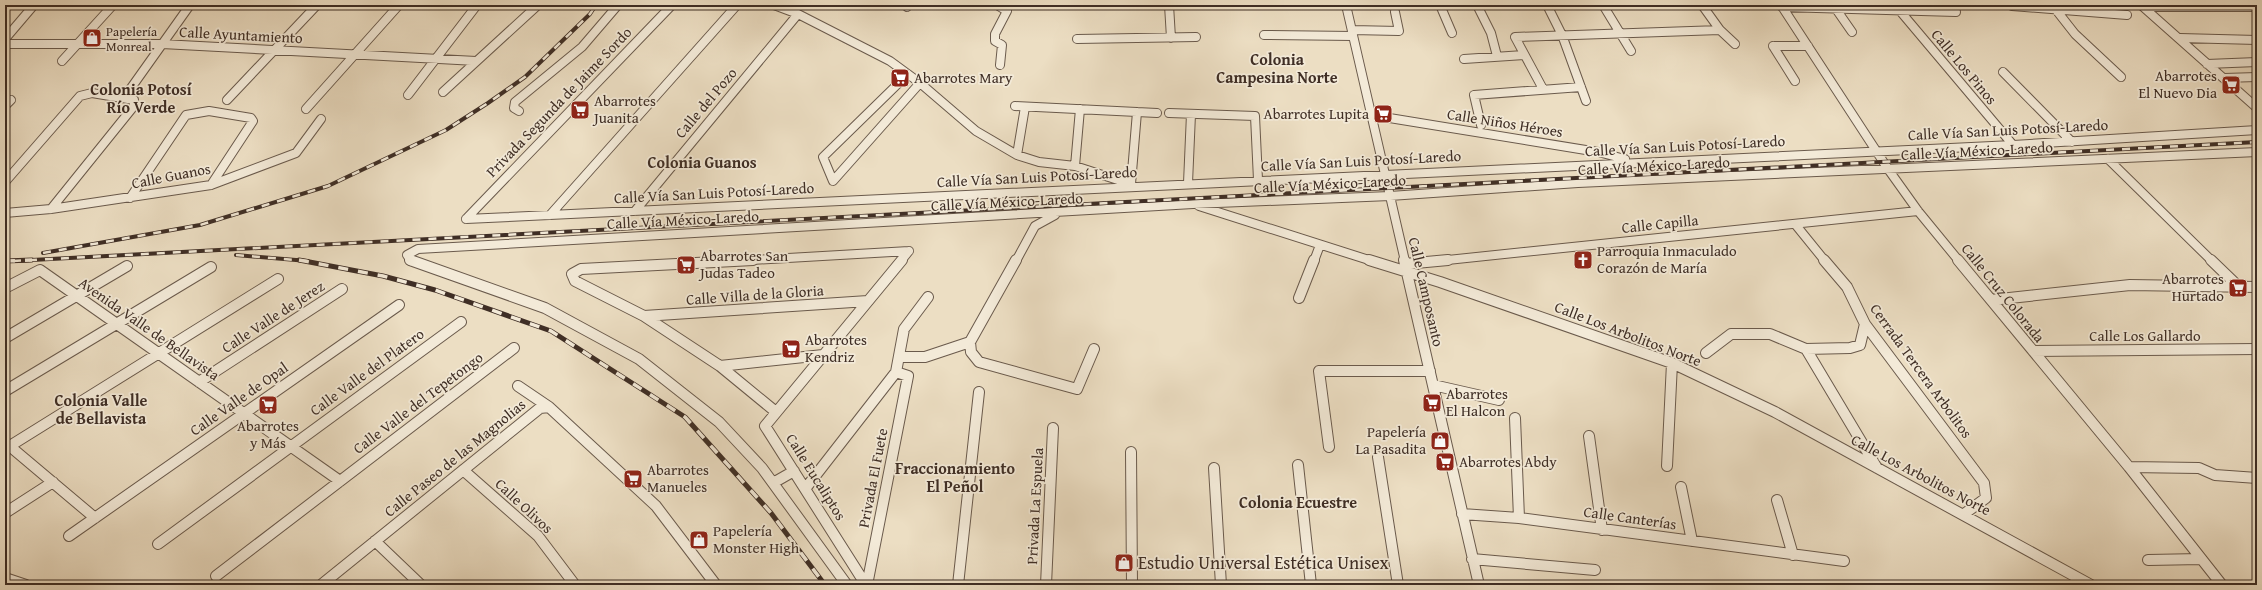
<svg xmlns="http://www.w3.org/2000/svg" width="2262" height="590" font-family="'Gentium Book Plus',serif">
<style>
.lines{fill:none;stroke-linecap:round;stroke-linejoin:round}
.street-far1-casing{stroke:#6a5a4c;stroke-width:10}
.street-casing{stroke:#6a5a4c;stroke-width:12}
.street-far1{stroke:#f3ead8;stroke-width:8}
.street{stroke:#f3ead8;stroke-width:10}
.rail-far1-casing{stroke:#3f2e25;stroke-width:4}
.rail-casing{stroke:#3f2e25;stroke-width:5}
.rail-far1{stroke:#f3ead8;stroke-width:2.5;stroke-dasharray:8;stroke-linecap:butt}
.rail{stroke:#f3ead8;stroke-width:3.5;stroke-dasharray:10;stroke-linecap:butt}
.labels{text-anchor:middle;stroke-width:3.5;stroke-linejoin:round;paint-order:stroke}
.far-poi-label{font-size:13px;fill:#3f2e25;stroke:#f3ead8;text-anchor:start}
.street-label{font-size:15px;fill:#3f2e25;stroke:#f3ead8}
.poi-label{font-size:15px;fill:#3f2e25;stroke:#f3ead8;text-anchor:start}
.neighbourhood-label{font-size:16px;font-weight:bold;fill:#3f2e25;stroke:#f3ead8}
.near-poi-label{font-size:18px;fill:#3f2e25;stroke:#f3ead8;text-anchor:start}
</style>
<rect width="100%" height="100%" fill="#ecdec3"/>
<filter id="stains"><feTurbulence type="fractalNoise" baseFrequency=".005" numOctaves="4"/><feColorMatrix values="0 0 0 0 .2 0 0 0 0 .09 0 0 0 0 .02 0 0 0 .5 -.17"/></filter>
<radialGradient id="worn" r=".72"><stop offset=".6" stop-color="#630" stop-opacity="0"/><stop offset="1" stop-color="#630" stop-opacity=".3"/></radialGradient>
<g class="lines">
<defs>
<path id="street-far1" d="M774 5 798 14 890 61 920 83 976 131 1017 155 1039 162 1075 166 1130 184
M997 5 1007 11 995 34V41L1002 45 1000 65
M1169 5 1171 38
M1346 5 1405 261
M1440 5 1452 33
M1477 5 1491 33 1497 56
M1547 5 1562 35 1586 101
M1603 5 1631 51
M1702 5 1720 30 1735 44
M1781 5 1888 169 1918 211 1959 261
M1895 5 2013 145
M2141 5 2257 108
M2012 6 2127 15
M2053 6 2075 34 2121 77
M907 7 908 5
M1782 7 1956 12
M2144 7H2257
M1836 9 1852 32
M1352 30 1399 31 1395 12
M1264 35 1353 36
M2180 38 2257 40
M5 39 34 5
M1077 39 1196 37
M5 44H162L476 61
M1773 46 1795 81
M1773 46H1808
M1464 59 1524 55
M62 61 113 5
M2207 64 2257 62
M2003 72 2072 142
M908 74 823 157 833 181 920 83
M2224 78 2257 77
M131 88 190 5
M1543 89 1515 37 1720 30
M443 92 538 5
M408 95 477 5
M227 100 317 5
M5 106 11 100
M1015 106 1157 113
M306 109 399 5
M519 111 514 108 515 102 582 47 618 5
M1169 113 1255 116 1258 180
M1371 115 1598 152 1625 159
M1481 125 1474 95 1581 87
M1017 155 1025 107
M2108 159 2212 261
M1075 166 1080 109
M5 182 80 96 92 93 134 100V106L51 209
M1188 183 1191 114
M1131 184 1137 112
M130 198 186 115 209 111 251 118 253 121 211 185
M1199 206 1372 261
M635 211 798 14
M5 213 51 209 211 185 296 153 321 119
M550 215 737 5
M466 219 2013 145 2257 130
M466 219 672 5
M1795 224 1825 261
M411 261 407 255 418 249 1193 204 1390 196 1578 183 2257 152
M735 261 909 251
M901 261 909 251
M1016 261 1035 226 1055 215
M1314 261 1320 245
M1438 261 1918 211"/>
<path id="street" d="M410 260 545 308 639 359 719 422 762 468 847 585
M753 260 581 269 572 274 575 281 644 316 720 366 776 412
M1016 260 970 342 971 352 979 362 1077 389 1094 349
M1369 260 1440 282 1672 363 1775 412 2091 585
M1404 260 1479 585
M1824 260 1847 287 1865 324 1984 483 1986 498 1964 514
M1958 260 2129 467 2222 585
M2211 260 2239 287
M1405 264 1448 260
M5 288 40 270 340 481
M1299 298 1314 260
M1991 300 2130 285 2257 287
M644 316 868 301
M5 338 127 266
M1806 349 1877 468
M2033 351 2257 349
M1706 353 1731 334H1770L1806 349 1850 348 1860 345 1865 324
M899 357H925L970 342
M720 366 823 355
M199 382 342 289
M1433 385 1499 400
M518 386 549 407
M5 391 211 267
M1515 418 1519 518
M1589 436 1602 530
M6 443 95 518
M1329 447 1319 371H1430
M5 449 278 279
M1131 452 1132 585
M1378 457 1398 585
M1298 465 1311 585
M1667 466 1672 363
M2129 467 2199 468 2215 475 2257 478
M1214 468 1221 585
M463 470 538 536 575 585
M773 483 794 471
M1681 487 1692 541
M805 489 896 372 904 329 928 297
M1777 500 1793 555
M5 513 53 482
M1462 514 1519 518 1844 561
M69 536 399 305
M375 541 421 585
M158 544 461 322
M1472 559 1595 570
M2148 560 2201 559
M216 576 514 348
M5 578 26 585
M321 585 540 408 549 407 656 506 716 585
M866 585 765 426 902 260
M867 585 908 376 896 372
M958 585 979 392
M1046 585 1053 428"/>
</defs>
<use href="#street-far1" class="street-far1-casing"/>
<use href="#street" class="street-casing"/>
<use href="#street-far1" class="street-far1"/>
<use href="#street" class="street"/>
<defs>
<path id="rail-far1" d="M43 253 200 225 328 186 446 130 488 103 525 77 590 14 596 5
M236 255 308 261
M13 261 2257 142"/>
<path id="rail" d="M299 260 383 276 435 290 551 331 685 417 771 513 825 585
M5 261 32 260"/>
</defs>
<use href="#rail-far1" class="rail-far1-casing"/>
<use href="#rail" class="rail-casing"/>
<use href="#rail-far1" class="rail-far1"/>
<use href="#rail" class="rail"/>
</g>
<defs>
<symbol id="shop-square" viewBox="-11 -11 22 22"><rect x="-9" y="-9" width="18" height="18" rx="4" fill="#8f2418" stroke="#f3ead8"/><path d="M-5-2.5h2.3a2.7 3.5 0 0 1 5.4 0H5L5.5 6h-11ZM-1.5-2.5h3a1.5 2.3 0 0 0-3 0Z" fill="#fff"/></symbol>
<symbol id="supermarket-square" viewBox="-11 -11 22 22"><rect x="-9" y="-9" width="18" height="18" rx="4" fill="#8f2418" stroke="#f3ead8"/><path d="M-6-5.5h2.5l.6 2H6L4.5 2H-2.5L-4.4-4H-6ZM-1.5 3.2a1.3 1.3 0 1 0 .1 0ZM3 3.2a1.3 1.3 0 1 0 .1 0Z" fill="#fff"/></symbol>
<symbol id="church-square" viewBox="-11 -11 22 22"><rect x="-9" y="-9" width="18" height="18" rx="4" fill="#8f2418" stroke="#f3ead8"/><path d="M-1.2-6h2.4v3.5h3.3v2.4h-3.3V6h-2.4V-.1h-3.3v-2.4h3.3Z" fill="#fff"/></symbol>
</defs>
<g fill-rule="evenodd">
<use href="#shop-square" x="81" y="27" width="22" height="22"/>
<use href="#supermarket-square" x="889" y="67" width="22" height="22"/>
<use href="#supermarket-square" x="2220" y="74" width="22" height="22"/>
<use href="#supermarket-square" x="569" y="99" width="22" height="22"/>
<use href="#supermarket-square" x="1372" y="103" width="22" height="22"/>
<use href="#church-square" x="1572" y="249" width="22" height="22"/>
<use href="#supermarket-square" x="675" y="254" width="22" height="22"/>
<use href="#supermarket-square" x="2227" y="277" width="22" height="22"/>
<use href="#supermarket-square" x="780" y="338" width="22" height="22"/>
<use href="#supermarket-square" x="1421" y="392" width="22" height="22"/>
<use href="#supermarket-square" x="257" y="394" width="22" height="22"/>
<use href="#shop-square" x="1429" y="430" width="22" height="22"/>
<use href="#supermarket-square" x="1434" y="451" width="22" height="22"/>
<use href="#supermarket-square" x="622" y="468" width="22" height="22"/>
<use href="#shop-square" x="688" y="529" width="22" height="22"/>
<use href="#shop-square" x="1113" y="552" width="22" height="22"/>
</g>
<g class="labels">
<g class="far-poi-label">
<text x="106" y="36">Papelería<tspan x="106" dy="15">Monreal</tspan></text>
</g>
<g class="street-label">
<text transform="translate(241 35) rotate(3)" y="5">Calle Ayuntamiento</text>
<text transform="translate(1964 67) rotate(50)" y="5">Calle Los Pinos</text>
<text transform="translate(559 102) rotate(-46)" y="5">Privada Segunda de Jaime Sordo</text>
<text transform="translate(706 103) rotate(-50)" y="5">Calle del Pozo</text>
<text transform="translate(1505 123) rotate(9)" y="5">Calle Niños Héroes</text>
<text transform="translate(2008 130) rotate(-3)" y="5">Calle Vía San Luis Potosí-Laredo</text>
<text transform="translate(1685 146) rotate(-3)" y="5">Calle Vía San Luis Potosí-Laredo</text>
<text transform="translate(1977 151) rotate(-3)" y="5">Calle Vía México-Laredo</text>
<text transform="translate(1361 161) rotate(-3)" y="5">Calle Vía San Luis Potosí-Laredo</text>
<text transform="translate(1654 166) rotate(-3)" y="5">Calle Vía México-Laredo</text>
<text transform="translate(171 176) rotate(-11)" y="5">Calle Guanos</text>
<text transform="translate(1037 177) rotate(-3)" y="5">Calle Vía San Luis Potosí-Laredo</text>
<text transform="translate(1330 184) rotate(-3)" y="5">Calle Vía México-Laredo</text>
<text transform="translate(714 193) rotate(-3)" y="5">Calle Vía San Luis Potosí-Laredo</text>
<text transform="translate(1007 202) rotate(-3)" y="5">Calle Vía México-Laredo</text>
<text transform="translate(683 220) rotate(-3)" y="5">Calle Vía México-Laredo</text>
<text transform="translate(1660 224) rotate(-6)" y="5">Calle Capilla</text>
<text transform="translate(1426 292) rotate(77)" y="5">Calle Camposanto</text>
<text transform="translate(2003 293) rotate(51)" y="5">Calle Cruz Colorada</text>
<text transform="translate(755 295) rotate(-4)" y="5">Calle Villa de la Gloria</text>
<text transform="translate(273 317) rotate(-33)" y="5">Calle Valle de Jerez</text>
<text transform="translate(149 329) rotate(35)" y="5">Avenida Valle de Bellavista</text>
<text transform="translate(1628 334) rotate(21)" y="5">Calle Los Arbolitos Norte</text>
<text x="2145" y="341">Calle Los Gallardo</text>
<text transform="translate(1921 371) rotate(54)" y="5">Cerrada Tercera Arbolitos</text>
<text transform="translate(367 372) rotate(-36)" y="5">Calle Valle del Platero</text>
<text transform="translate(239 399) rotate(-35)" y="5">Calle Valle de Opal</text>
<text transform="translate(418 403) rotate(-37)" y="5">Calle Valle del Tepetongo</text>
<text transform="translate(455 458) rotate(-39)" y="5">Calle Paseo de las Magnolias</text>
<text transform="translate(1921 475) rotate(28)" y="5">Calle Los Arbolitos Norte</text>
<text transform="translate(816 477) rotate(58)" y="5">Calle Eucaliptos</text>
<text transform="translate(873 478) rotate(-79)" y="5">Privada El Fuete</text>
<text transform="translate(524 506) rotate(43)" y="5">Calle Olivos</text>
<text transform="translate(1035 506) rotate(-87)" y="5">Privada La Espuela</text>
<text transform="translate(1630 518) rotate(8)" y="5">Calle Canterías</text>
</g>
<g class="poi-label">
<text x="2217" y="81" text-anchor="end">Abarrotes<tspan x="2217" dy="17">El Nuevo Dia</tspan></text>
<text x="914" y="83">Abarrotes Mary</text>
<text x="594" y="106">Abarrotes<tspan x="594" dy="17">Juanita</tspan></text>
<text x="1369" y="119" text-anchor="end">Abarrotes Lupita</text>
<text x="1597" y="256">Parroquia Inmaculado<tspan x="1597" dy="17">Corazón de María</tspan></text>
<text x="700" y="261">Abarrotes San<tspan x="700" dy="17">Judas Tadeo</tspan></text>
<text x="2224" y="284" text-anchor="end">Abarrotes<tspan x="2224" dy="17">Hurtado</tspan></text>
<text x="805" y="345">Abarrotes<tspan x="805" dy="17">Kendriz</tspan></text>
<text x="1446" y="399">Abarrotes<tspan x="1446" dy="17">El Halcon</tspan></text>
<text x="268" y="431" text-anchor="middle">Abarrotes<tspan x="268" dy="17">y Más</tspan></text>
<text x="1426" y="437" text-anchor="end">Papelería<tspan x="1426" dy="17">La Pasadita</tspan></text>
<text x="1459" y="467">Abarrotes Abdy</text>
<text x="647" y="475">Abarrotes<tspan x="647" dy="17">Manueles</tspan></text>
<text x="713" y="536">Papelería<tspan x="713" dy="17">Monster High</tspan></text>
</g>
<g class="neighbourhood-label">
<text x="1277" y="65">Colonia<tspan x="1277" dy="18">Campesina Norte</tspan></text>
<text x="141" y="95">Colonia Potosí<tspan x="141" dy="18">Río Verde</tspan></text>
<text x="702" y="168">Colonia Guanos</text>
<text x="101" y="406">Colonia Valle<tspan x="101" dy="18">de Bellavista</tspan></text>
<text x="955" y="474">Fraccionamiento<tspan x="955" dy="18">El Peñol</tspan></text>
<text x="1298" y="508">Colonia Ecuestre</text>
</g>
<g class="near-poi-label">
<text x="1138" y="569">Estudio Universal Estética Unisex</text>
</g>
</g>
<rect width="2262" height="590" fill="none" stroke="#ecdec3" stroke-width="20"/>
<rect x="6" y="6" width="2250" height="578" fill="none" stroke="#3f2e25" stroke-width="2"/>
<rect x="10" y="10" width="2242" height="570" fill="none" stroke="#3f2e25"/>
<rect width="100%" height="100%" filter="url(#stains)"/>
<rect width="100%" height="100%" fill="url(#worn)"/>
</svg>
